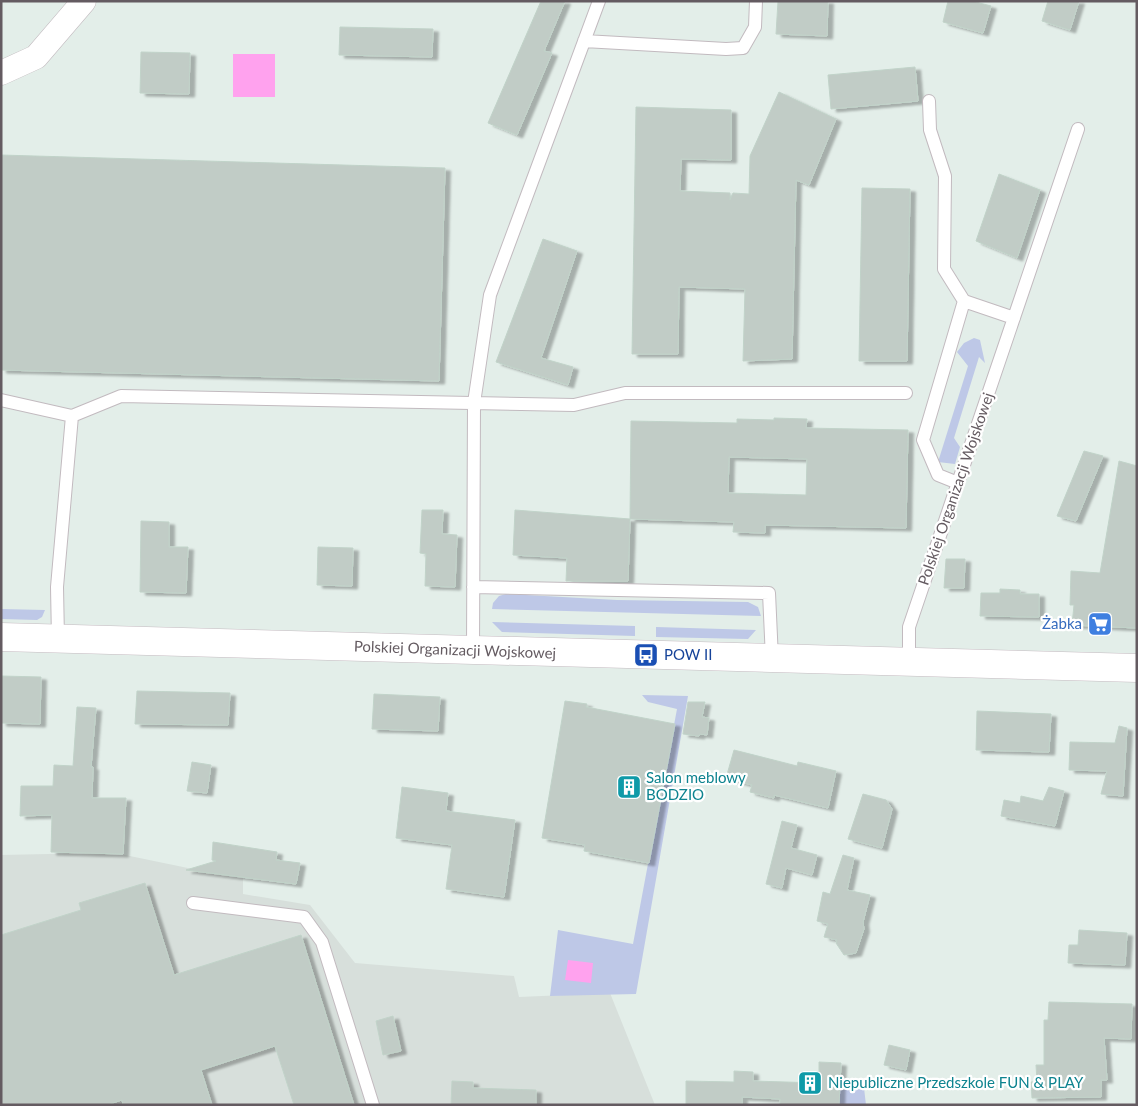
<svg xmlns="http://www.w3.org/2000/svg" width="1138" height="1106" font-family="Lato,sans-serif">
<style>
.industrial{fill:#d7dfdb}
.green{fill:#bec8e7}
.water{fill:#ffa2ee}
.building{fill:#c1ccc6;stroke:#c1d3c9;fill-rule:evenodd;filter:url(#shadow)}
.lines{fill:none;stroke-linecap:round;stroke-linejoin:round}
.lane-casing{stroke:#c2babf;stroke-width:14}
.street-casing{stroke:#c2babf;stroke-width:25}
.secondary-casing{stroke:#c5bbc1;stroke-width:29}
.lane{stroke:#fff;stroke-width:12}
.street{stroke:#fff;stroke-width:24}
.secondary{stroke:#fff;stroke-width:28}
.labels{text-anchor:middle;stroke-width:4.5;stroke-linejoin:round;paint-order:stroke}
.street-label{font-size:15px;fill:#645b61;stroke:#fff}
.shop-label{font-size:15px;fill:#366cbe;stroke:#fff;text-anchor:end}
.transit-label{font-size:15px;fill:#164399;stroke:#fff;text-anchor:start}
.culture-label{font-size:15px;fill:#0d838f;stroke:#fff;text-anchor:start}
</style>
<defs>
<filter id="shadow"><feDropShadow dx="5.5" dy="3" stdDeviation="1" flood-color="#0004"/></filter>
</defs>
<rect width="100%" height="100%" fill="#e3eee9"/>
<path class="industrial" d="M95 853 125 855 212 873 243 877V894L310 905 355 963 514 976 519 997 610 993 655 1105H1V855Z"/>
<path class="green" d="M974 338 980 340 985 363 979 357 954 438 960 447 955 464 938 462 968 366 957 352 964 343Z
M506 594 617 600 748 602 758 607 761 616 492 609 493 603 499 596Z
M1 609 45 610 42 617 37 620 1 619Z
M492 622 635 626V636L502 632Z
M656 627 756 630 748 639 656 637Z
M642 695 688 696 636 994 550 996 558 930 633 944 677 709 648 702Z
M864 1088 866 1105H839L840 1089Z"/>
<path class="water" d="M233 54H275V97H233Z
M568 960 593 963 591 983 565 980Z"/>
<path class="building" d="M541 1H565L544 51 552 53 517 135 488 123Z
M778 1H828L827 36 776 34Z
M948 1H972L991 6 983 33 943 22Z
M1048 1H1079L1070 30 1042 21Z
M340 27 433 29 432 57 339 55Z
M141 52 190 53 189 94 140 93Z
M915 67 918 101 831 109 828 75Z
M779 92 836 119 809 185 796 180 792 359 743 361 745 289 679 287 678 354H632L636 107 731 110V160L681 159 680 191 730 193V200L733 193 749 194 750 156Z
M1 155 445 168 439 381 1 370Z
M999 174 1040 190 1017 258 976 241Z
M862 188 910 189 907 361H859Z
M543 239 577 251 541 358 573 367 568 385 496 362Z
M774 418 807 419 806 428 908 430 906 528 765 525V533L733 532 734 522 630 519 631 421 737 423V419L774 420ZM729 457 807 459 806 495 728 493Z
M1084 451 1103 456 1076 521 1057 516Z
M1119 461 1137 466V628L1072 625 1074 605H1070L1071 571 1100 573Z
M422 510H443L442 534 457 535 455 587 425 586 426 554 420 553Z
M515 510 630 519 628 581H566L567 558 513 555Z
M141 521 169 522V547H188L186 593 140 592Z
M318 547 353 548 352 586 317 585Z
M946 559H965L964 588H944Z
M1000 589 1020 590V594H1039V617L980 616 981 593H1000Z
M2 676 41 677 40 724 1 723Z
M137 691 230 693 228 725 135 724Z
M374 694 440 697 438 731 372 729Z
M565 701 587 704 586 707 675 724 649 863 584 851 585 845 542 838Z
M688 702H705L702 717 709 718 707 735 700 734 699 736 683 734Z
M77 707 96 708 91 767H93L92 798H126L123 854 51 852 52 815 20 816 21 786H53L54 765 73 766Z
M977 711 1051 714 1049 752 976 750Z
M1119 726 1127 728 1123 796 1101 794 1107 771 1069 770 1070 742 1115 743Z
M734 750 797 766 798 762 836 771 828 808 774 795V798L750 792 752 785 726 778Z
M192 762 211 765 207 793 187 791Z
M402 787 448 793 446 811 515 820 504 897 446 889 452 845 396 838Z
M1049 787 1064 791 1055 826 1001 816 1004 800 1020 803 1021 796 1043 801Z
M863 794 886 800 892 809 882 848 848 839Z
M782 821 797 825 791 848 817 855 812 875 786 868 782 888 766 884Z
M213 842 277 852 276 860 300 863 296 884 186 870 216 861 212 860Z
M843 855 854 858 847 890 870 895 863 922 864 929 856 953 844 955 836 943 837 940 824 937 828 924 817 921 823 892 830 894Z
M145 883 174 975 301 935 354 1105H294L275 1046 201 1070 212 1105H123L122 1100 107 1105H1V935L81 910 79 903Z
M1079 930 1127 933 1125 965 1068 963 1069 945H1078Z
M1049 1002 1132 1004 1131 1039 1104 1038 1107 1080H1101V1097L1032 1098 1031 1082H1037L1036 1065H1044V1020H1048Z
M393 1016 401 1051 383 1055 376 1021Z
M889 1045 910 1050 906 1070 884 1065Z
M819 1062 841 1063 839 1105H780V1099L742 1097V1105H686V1081L734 1082V1071L753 1072V1081L819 1083Z
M452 1081 473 1082V1088L536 1090V1105H451Z"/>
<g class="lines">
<defs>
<path id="lane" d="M584 41 726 49 743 48 755 27 756 1
M929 101 930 130 945 176 944 269 964 301 1014 318
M1 400 72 416 121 396 574 405 625 393H906
M958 483 938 475 923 440 964 301
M473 587 769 593 772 659
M58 639 57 587 72 416
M473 650 474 403 490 295 599 1
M909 662V627L1078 129
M193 903 304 917 322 942 373 1105"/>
<path id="street" d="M1 73 36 57 84 1"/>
<path id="secondary" d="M1 637 1137 668"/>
</defs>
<use href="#lane" class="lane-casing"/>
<use href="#street" class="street-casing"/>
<use href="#secondary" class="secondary-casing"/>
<use href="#lane" class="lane"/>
<use href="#street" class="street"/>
<use href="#secondary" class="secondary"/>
</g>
<defs>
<symbol id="supermarket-square" viewBox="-11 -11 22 22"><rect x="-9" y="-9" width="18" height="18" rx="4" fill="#3f7fe0" stroke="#fff"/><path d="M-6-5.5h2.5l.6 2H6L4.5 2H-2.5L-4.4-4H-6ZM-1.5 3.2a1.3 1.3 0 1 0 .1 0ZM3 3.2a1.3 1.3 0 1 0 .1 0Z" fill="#fff"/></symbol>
<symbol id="bus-square" viewBox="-11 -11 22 22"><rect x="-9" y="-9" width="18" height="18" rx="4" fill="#1a4fb4" stroke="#fff"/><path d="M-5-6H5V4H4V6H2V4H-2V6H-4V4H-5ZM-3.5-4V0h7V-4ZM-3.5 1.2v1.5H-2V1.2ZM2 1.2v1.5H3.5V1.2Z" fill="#fff"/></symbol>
<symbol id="building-square" viewBox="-11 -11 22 22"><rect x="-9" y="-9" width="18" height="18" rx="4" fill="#0f9aa8" stroke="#fff"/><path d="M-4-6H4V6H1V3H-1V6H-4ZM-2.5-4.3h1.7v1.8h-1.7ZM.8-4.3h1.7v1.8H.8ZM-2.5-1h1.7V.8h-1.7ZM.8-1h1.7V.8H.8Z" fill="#fff"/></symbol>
</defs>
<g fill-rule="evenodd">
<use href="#supermarket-square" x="1086" y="610" width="28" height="28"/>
<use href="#bus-square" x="632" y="641" width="28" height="28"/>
<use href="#building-square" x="615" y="773" width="28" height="28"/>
<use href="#building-square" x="796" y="1069" width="28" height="28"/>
</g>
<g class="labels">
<g class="street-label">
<text transform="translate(956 489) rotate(-71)" y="5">Polskiej Organizacji Wojskowej</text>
<text transform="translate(455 650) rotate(2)" y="5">Polskiej Organizacji Wojskowej</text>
</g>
<g class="shop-label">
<text x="1082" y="629">Żabka</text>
</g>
<g class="transit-label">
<text x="664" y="660">POW II</text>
</g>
<g class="culture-label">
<text x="646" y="783">Salon meblowy<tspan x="646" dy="17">BODZIO</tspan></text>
<text x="828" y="1088">Niepubliczne Przedszkole FUN &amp; PLAY</text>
</g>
</g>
<rect width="1138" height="1106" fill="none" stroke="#645b61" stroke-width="5"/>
</svg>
